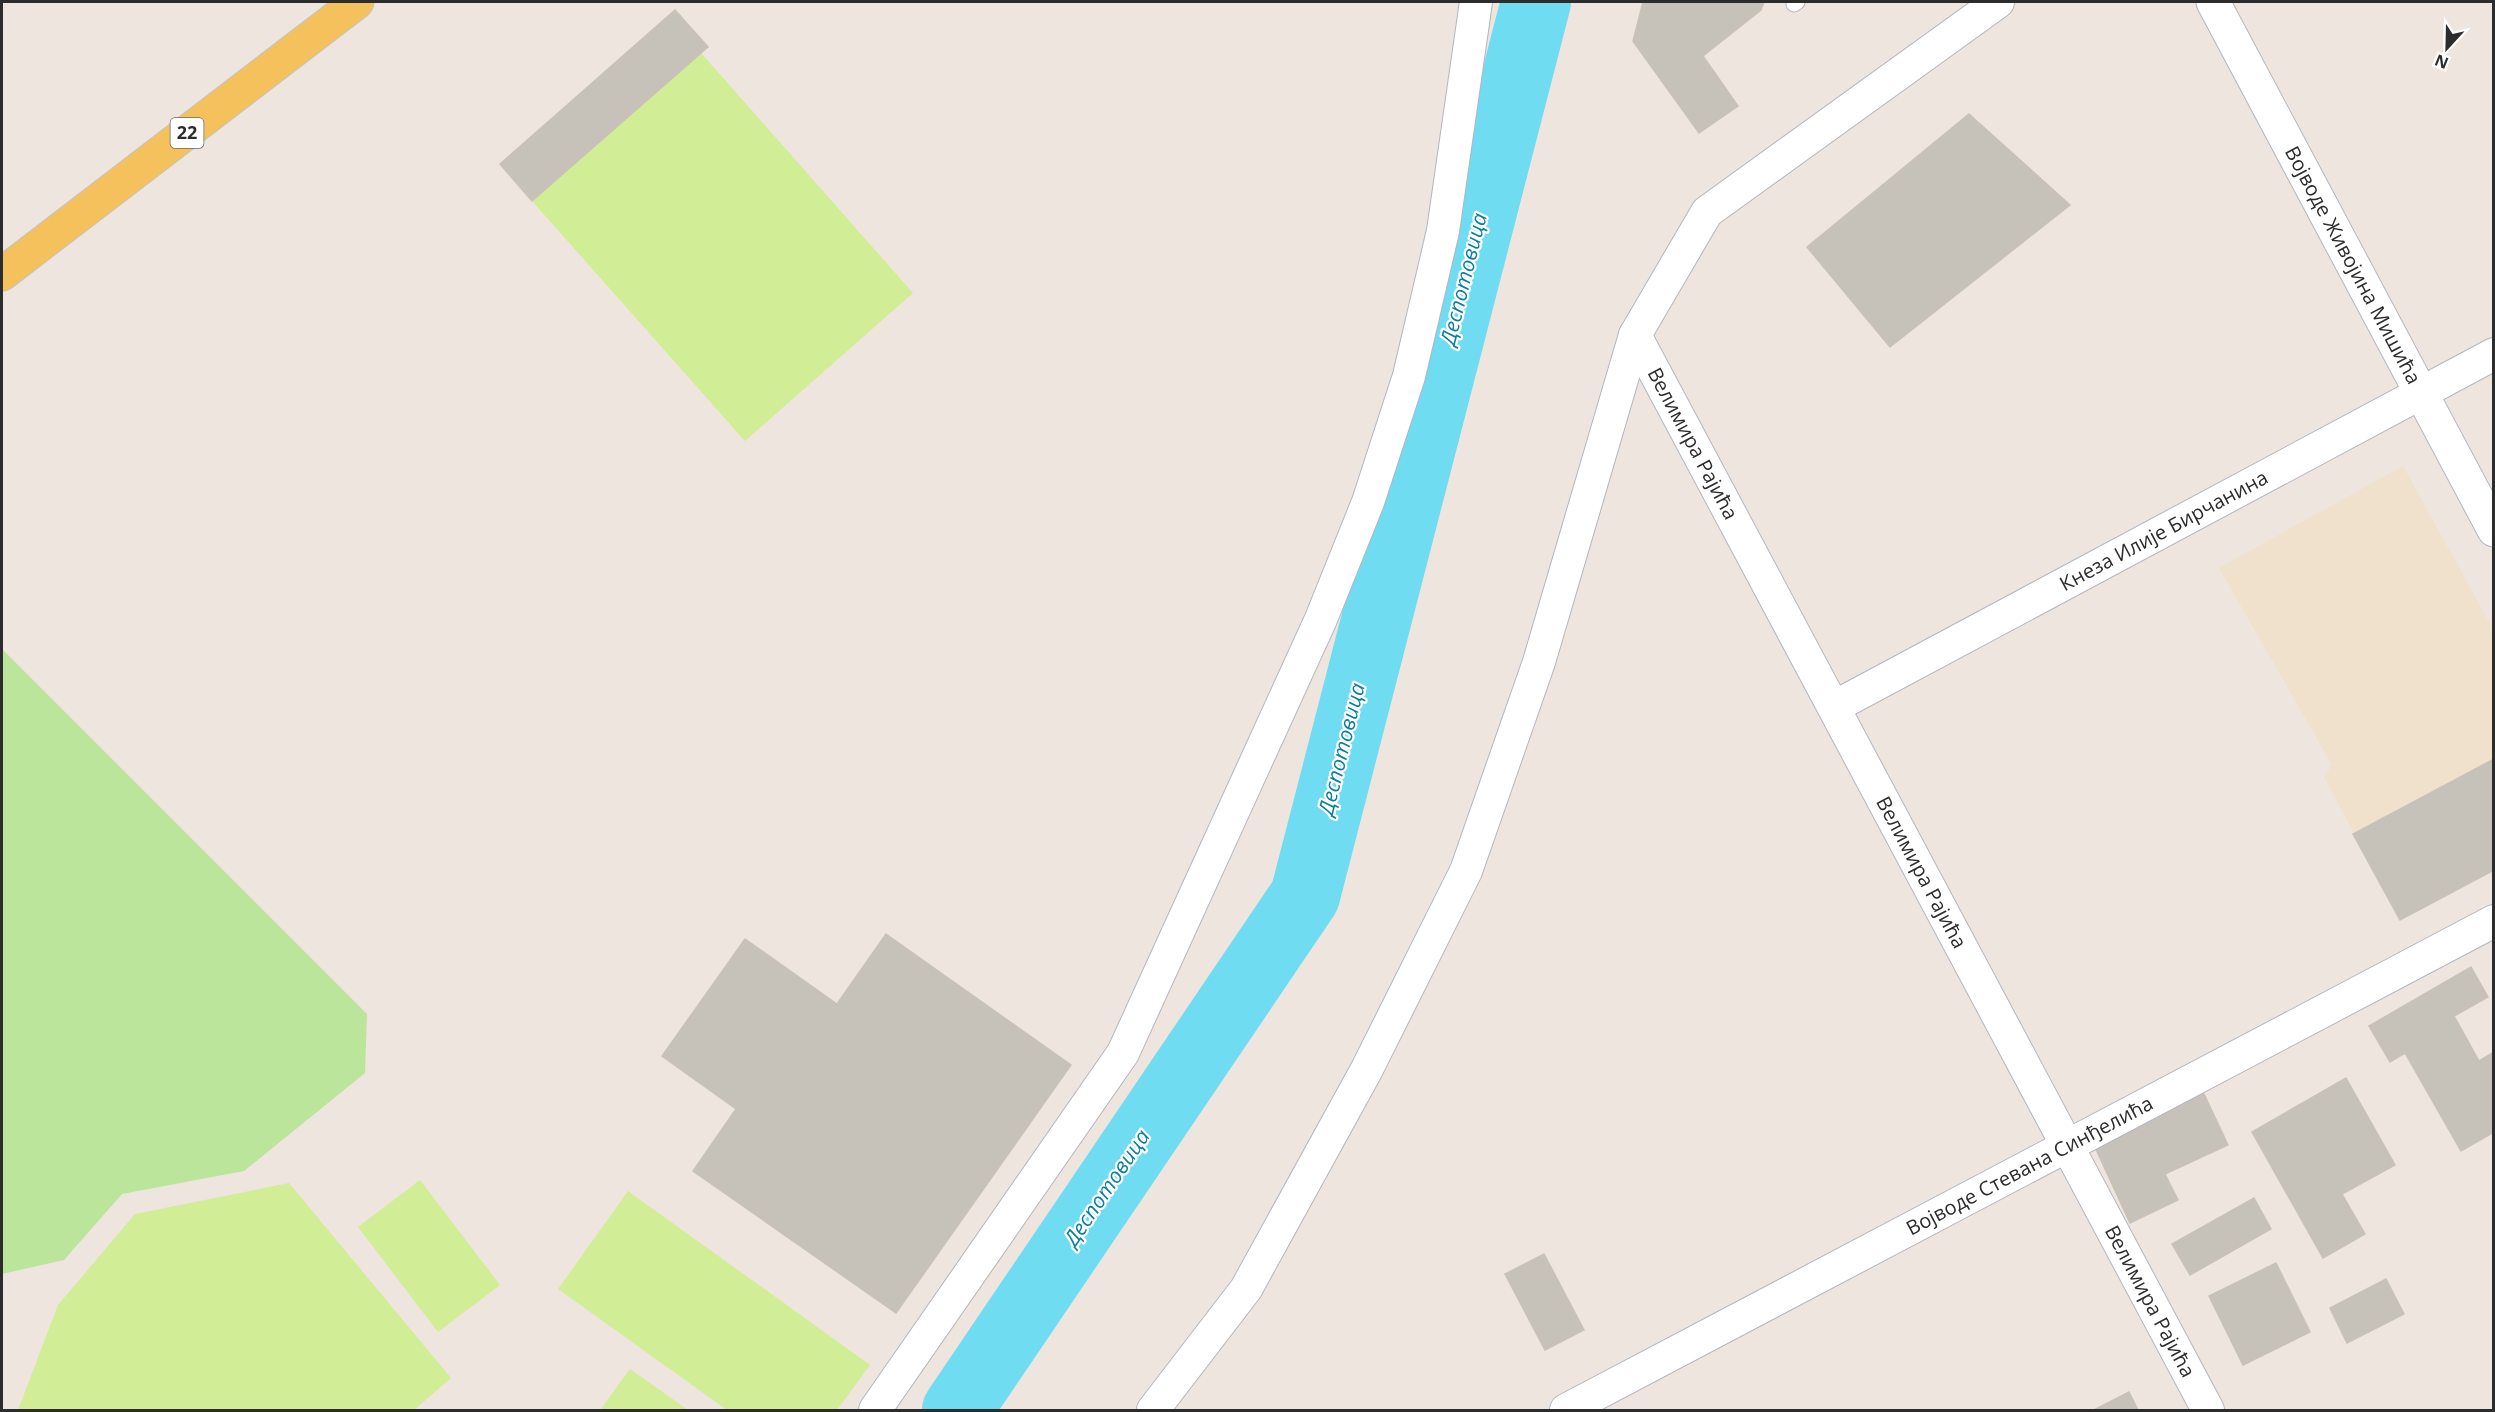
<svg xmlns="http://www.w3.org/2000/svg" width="2495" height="1412" font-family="'Open Sans',sans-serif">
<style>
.education{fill:#f0e1cd}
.green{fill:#bbe59a}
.pitch{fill:#d1ed95}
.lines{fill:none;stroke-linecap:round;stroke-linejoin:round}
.river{stroke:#6fdcf2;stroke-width:70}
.building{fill:#c6c1b9;stroke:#cac1b7;stroke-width:1.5}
.lane-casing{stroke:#b2b6c0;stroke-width:17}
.street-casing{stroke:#b2b6c0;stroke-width:34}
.secondary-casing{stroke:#b2b6c0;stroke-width:35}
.primary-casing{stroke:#c4c4c4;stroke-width:35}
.lane{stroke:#fff;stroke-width:15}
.street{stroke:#fff;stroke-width:32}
.secondary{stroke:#fff;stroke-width:33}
.primary{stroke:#f4c15d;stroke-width:33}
.labels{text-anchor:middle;stroke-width:4.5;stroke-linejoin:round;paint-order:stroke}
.shield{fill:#fff;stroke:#6b6b6b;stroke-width:1.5}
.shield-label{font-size:18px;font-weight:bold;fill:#2c2c2c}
.street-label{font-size:20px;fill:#2c2c2c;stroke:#fff}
.water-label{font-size:21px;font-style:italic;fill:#0a7da2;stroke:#fff}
</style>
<rect width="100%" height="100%" fill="#eee5de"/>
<path class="education" d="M2403 466 2493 629V870L2400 920 2324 777 2332 765 2219 568Z"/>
<path class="green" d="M2 649 367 1014 365 1073 244 1171 122 1194 64 1260 2 1274Z"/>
<path class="pitch" d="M701 53 913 293 745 441 532 201Z
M420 1180 500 1285 438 1332 358 1227Z
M289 1183 451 1378 414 1410H18L58 1305 135 1214Z
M628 1191 870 1365 837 1410H727L558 1289Z
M630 1369 688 1410H600Z"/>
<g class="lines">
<path class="river" d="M957 1410 1305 896 1536 2"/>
</g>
<path class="building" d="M1643 2H1764L1761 10 1703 56 1738 106 1699 133 1633 41Z
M675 10 708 47 532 201 500 164Z
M1969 114 2070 205 1890 347 1807 247Z
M2494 759V870L2400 920 2353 834Z
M886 934 1071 1065 896 1313 693 1171 736 1109 662 1056 745 939 837 1004Z
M2471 967 2488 997 2454 1016 2479 1061 2494 1052V1132L2461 1151 2405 1053 2390 1062 2369 1026Z
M2346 1078 2395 1165 2342 1194 2365 1234 2323 1258 2252 1132Z
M2204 1094 2228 1145 2165 1174 2178 1200 2130 1223 2094 1145Z
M2254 1198 2271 1229 2190 1275 2172 1244Z
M1544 1254 1584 1330 1545 1350 1505 1274Z
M2276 1263 2310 1332 2243 1365 2209 1296Z
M2386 1279 2404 1314 2347 1343 2330 1308Z
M2129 1392 2138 1410H2094Z"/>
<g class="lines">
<defs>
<path id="lane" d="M1794 4 1797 2"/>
<g id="street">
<path id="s1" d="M1635 335 2208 1410"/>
<path id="s2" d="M1834 707 2494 354"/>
<path d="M875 1410 1123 1053 1321 619 1368 502 1409 376 1443 231 1476 2"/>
<path d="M1153 1410 1246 1289 1367 1069 1466 871 1539 662 1635 335 1707 212 1998 2"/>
<path id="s3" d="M1566 1410 2494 921"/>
</g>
<g id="secondary">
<path id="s4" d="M2213 2 2494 530"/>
</g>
<path id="primary" d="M2 274 357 2"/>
</defs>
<use href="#lane" class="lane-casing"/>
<use href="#street" class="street-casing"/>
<use href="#secondary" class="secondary-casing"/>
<use href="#primary" class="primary-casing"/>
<use href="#lane" class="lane"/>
<use href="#street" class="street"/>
<use href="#secondary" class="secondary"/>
<use href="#primary" class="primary"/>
</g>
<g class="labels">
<rect class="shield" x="170.5" y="118" width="33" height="30" rx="4.5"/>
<g class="shield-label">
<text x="187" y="139">22</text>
</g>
<g class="street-label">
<text dy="7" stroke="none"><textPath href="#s4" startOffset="298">Војводе Живојина Мишића</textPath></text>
<text dy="7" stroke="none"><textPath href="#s1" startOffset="123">Велимира Рајића</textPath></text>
<text dy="7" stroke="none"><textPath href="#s2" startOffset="374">Кнеза Илије Бирчанина</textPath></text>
<text dy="7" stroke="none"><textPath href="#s1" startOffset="609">Велимира Рајића</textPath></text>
<text dy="7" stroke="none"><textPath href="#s3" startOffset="524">Војводе Стевана Синђелића</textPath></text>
<text dy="7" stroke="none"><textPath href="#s1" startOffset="1095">Велимира Рајића</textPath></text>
</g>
<g class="water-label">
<text transform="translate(1464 279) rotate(-76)" y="7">Деспотовица</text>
<text transform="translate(1342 749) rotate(-76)" y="7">Деспотовица</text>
<text transform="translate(1107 1188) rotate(-56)" y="7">Деспотовица</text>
</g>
</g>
<rect width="2495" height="1412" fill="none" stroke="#2c2c2c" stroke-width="6"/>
<g transform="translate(2447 48) rotate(202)" stroke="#ffffff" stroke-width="4.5" paint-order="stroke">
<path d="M0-4.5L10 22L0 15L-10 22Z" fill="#2c2c2c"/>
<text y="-9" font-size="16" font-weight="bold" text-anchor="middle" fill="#2c2c2c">N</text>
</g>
</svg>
